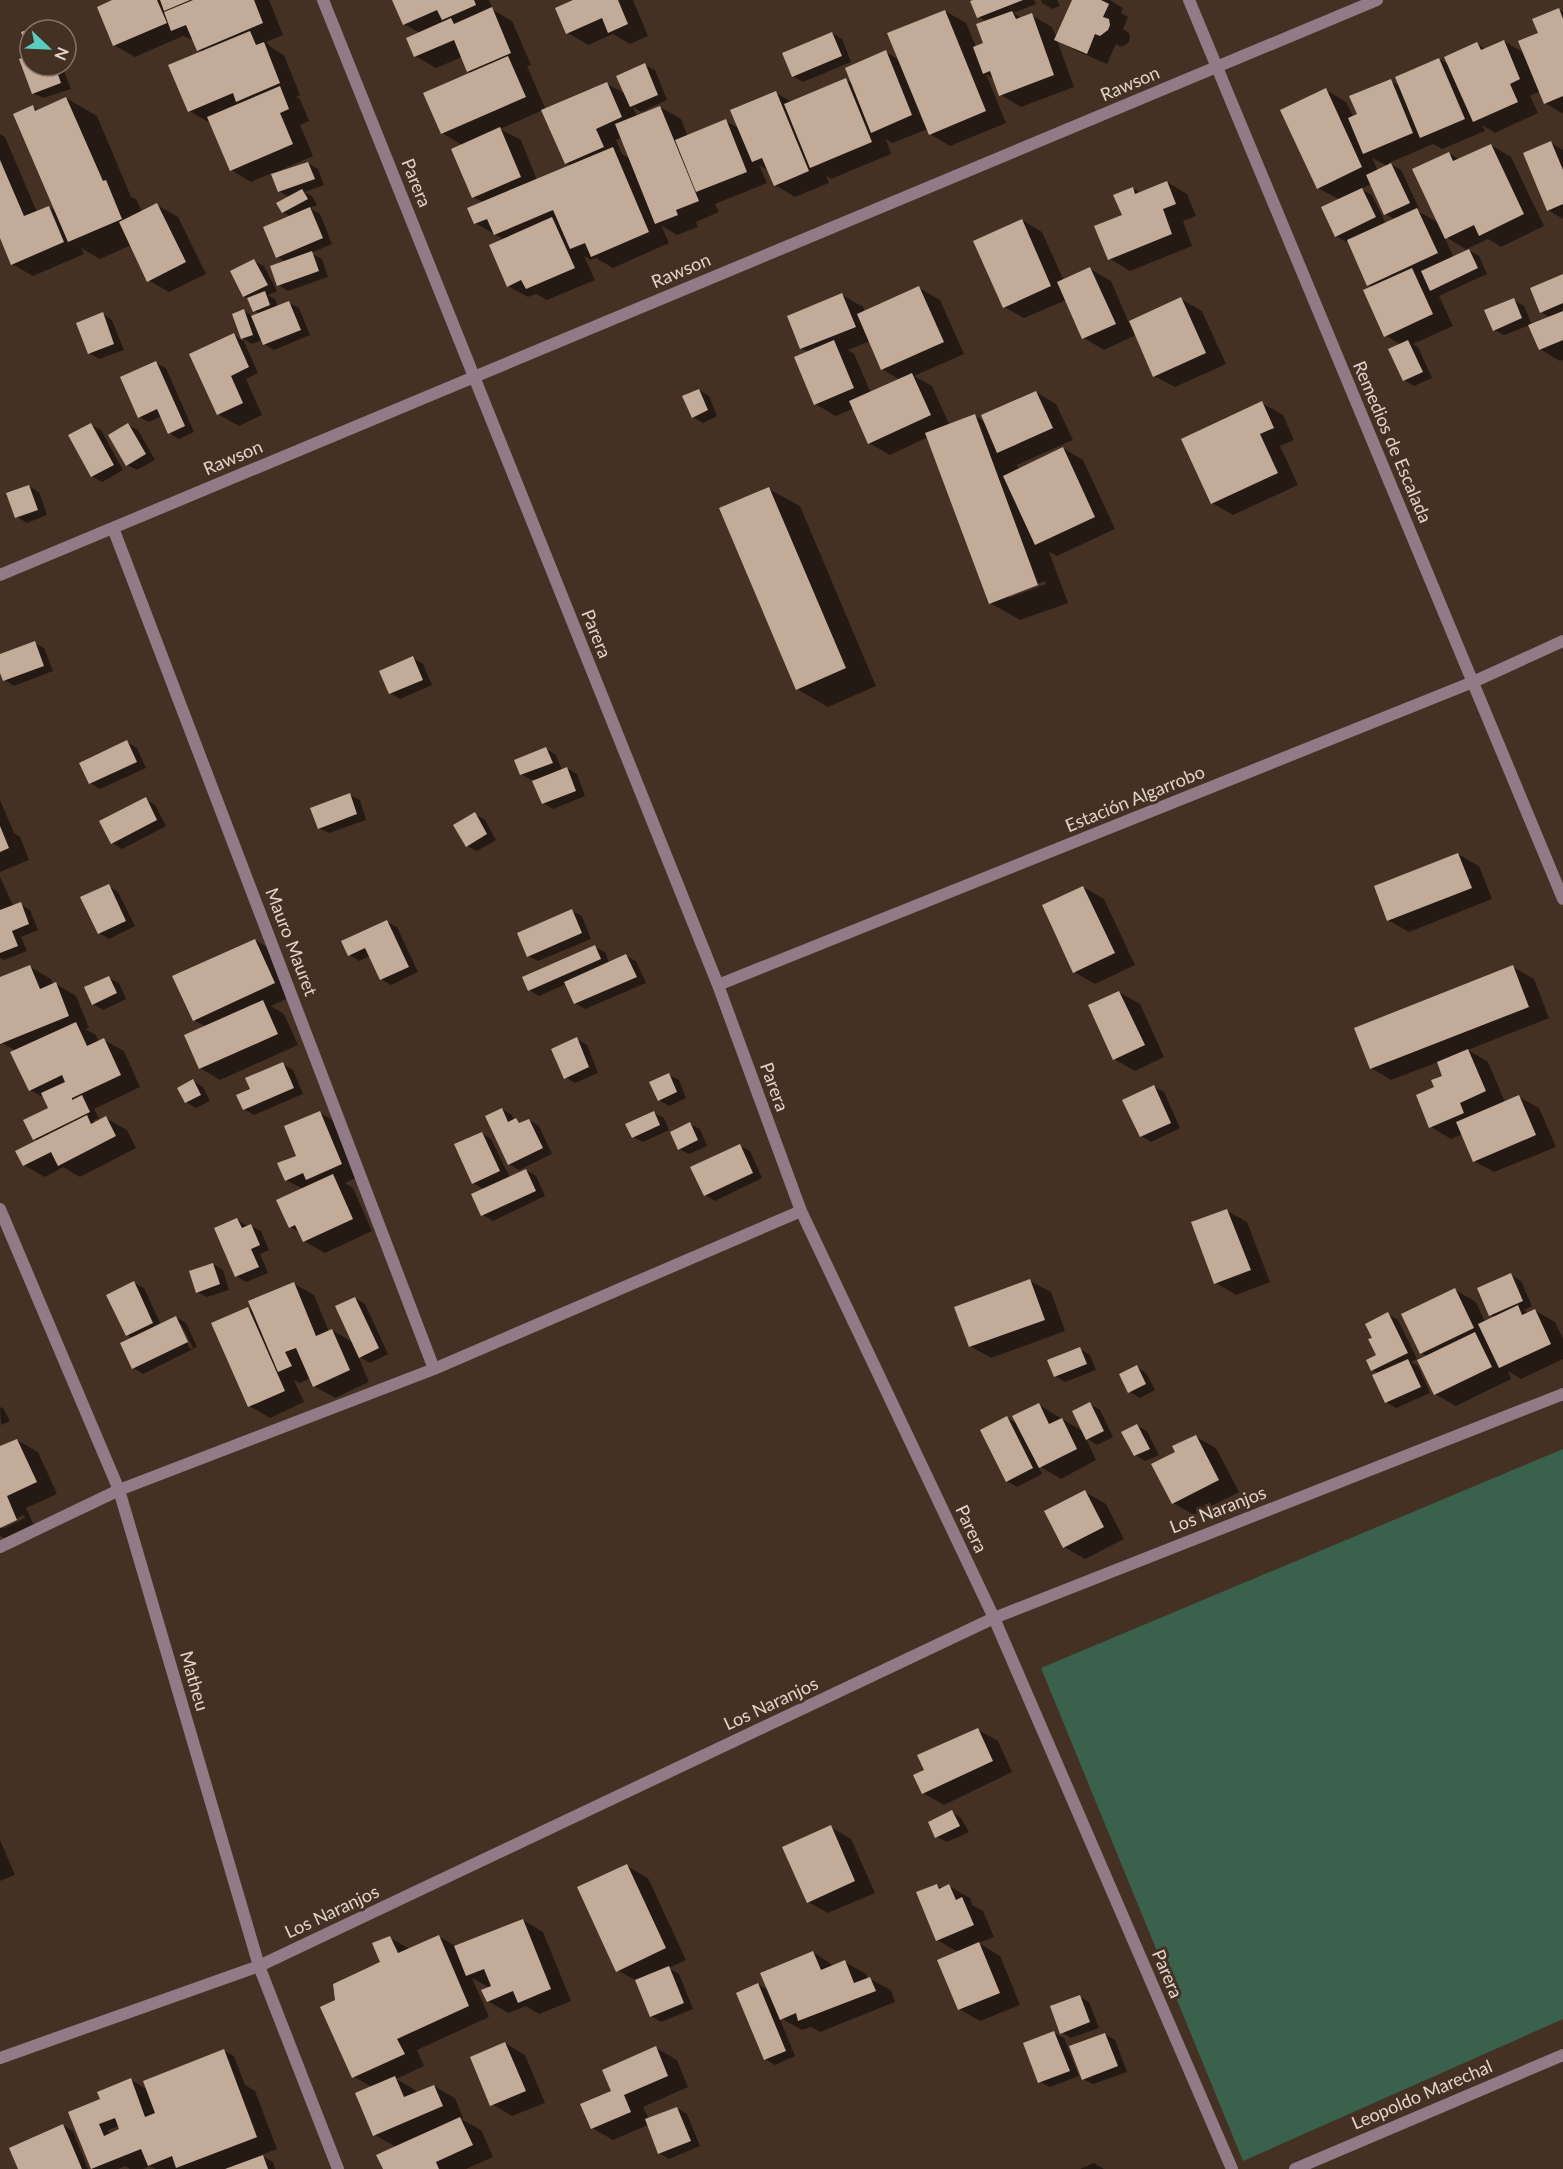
<svg xmlns="http://www.w3.org/2000/svg" width="1563" height="2169" font-family="Lato,sans-serif">
<style>
.green{fill:#3a614c}
.shadow{fill:#0007;fill-rule:evenodd}
.building{fill:#c3ab9a;fill-rule:evenodd}
.lines{fill:none;stroke-linecap:round;stroke-linejoin:round}
.street{stroke:#907b86;stroke-width:12}
.labels{text-anchor:middle;stroke-width:6;stroke-linejoin:round;paint-order:stroke}
.street-label{font-size:18px;fill:#e1d4cc;stroke:#453124}
</style>
<rect width="100%" height="100%" fill="#453124"/>
<path class="green" d="M1563 1449V2019L1243 2161 1041 1668Z"/>
<path class="shadow" d="M116 0H269L283 35 266 42 272 48 284 55 300 95 296 97 300 99 309 121 300 125 313 156 274 173 275 175 308 163 318 169 324 185 304 192 312 196 317 205 310 208 320 214 332 244 311 253 322 259 328 277 288 291 278 285 286 262 277 257 291 217 283 212 290 198 279 191 272 173 251 182 231 170 210 123 189 111 203 52 198 50 195 41 183 36 135 57 114 45Z
M394 0H489L493 10 512 21 531 65 527 66 546 110 607 84 626 94 645 65 655 70 667 100 641 112 633 107 637 117 660 107 681 119 688 137 726 121 740 129 776 93 792 102 846 80 853 84 886 52 899 60 945 11 966 23 976 47 985 44 987 22 979 17 977 0H1034L1036 4 1013 13 1022 18 1031 15 1052 27 1057 39 1074 0H1110L1123 8 1121 13 1128 17 1123 29 1129 33 1130 37 1129 42 1122 47 1116 44 1107 64 1077 51 1057 40 1074 87 1021 107 1001 95 994 79 986 74 1006 123 950 146 930 134 928 129 892 143 886 139 891 154 831 179 826 175 829 183 795 197 775 185 769 171 759 165 767 183 715 204 719 212 696 222 698 227 677 235 661 225 669 243 613 268 596 258 591 260 584 256 595 280 547 300 536 294 528 297 508 286 505 240 475 223 483 202 473 197 462 145 442 133 470 74 462 57 436 68 415 56 420 33 404 24ZM543 110 566 163 571 166 537 180 521 140 500 129ZM622 138 631 159 622 154 616 140Z
M577 0H633L648 36 630 44 613 34 588 45 568 33Z
M1041 0H1057L1060 6 1052 9 1042 3Z
M1559 10 1563 12V114L1545 103 1540 91 1530 96 1538 113 1495 133 1482 125 1485 131 1442 149 1433 144 1389 163 1401 170 1419 208 1416 210 1439 223 1449 153 1460 160 1491 145 1511 157 1544 226 1501 247 1488 239 1467 249 1479 256 1487 274 1439 296 1453 326 1413 344 1418 347 1432 378 1414 386 1404 380 1401 345 1385 335 1373 287 1368 285 1349 240 1346 242 1336 236 1340 200 1318 188 1326 90 1346 102 1354 118 1391 81 1400 86 1439 59 1450 65 1477 44 1486 49 1504 41 1524 53ZM1372 158 1387 166 1378 171ZM1371 184 1386 214 1395 220 1386 224 1372 195 1361 189ZM1444 236 1469 251 1454 258Z
M832 33 842 39 851 62 803 82 793 76Z
M30 57V66H62L71 89 43 98 33 93 21 60Z
M66 98 97 116 131 197 136 199 142 212 157 205 178 217 206 274 169 292 148 280 131 245 100 259 81 248 84 254 33 276 12 264 0 234V134L5 137 37 212 49 207 57 212 33 107 39 111Z
M1551 143 1563 150V219L1548 210Z
M1167 182 1187 194 1196 216 1183 221 1192 246 1130 271 1110 259 1133 188 1141 193Z
M1022 220 1042 232 1064 281 1090 269 1111 281 1129 323 1181 299 1202 311 1226 364 1175 387 1154 376 1136 335 1104 350 1084 338 1066 300 1024 318 1004 307Z
M254 261 264 266 277 291 268 295 275 299 278 307 289 303 299 308 310 335 274 350 264 344 262 340 252 344 242 338 244 311 254 317 260 314 254 311 249 299 244 296Z
M1563 276V360L1560 361 1540 349 1530 325 1504 335 1494 330 1514 300 1524 306 1532 325 1551 318 1541 312Z
M919 288 940 300 964 354 914 376 932 386 950 426 975 416 985 422 1036 392 1056 404 1073 440 1017 465 1019 470 1063 448 1083 460 1115 529 1057 556 1049 552 1068 603 1020 620 990 603 928 437 890 455 869 443 854 408 836 416 815 404 809 353 801 348 842 295 863 307 865 312ZM870 341 882 369 900 380 871 393 854 354 848 350ZM1045 581 1046 584 1009 598V595Z
M103 314 112 320 124 350 99 359 89 353Z
M234 335 243 341V339L258 373 246 379 262 415 239 426 218 414Z
M156 363 166 368 194 432 179 439 169 433 162 416 149 422 139 417Z
M699 390 709 396 717 416 703 423 693 417Z
M1262 403 1283 415 1294 440 1280 446 1298 485 1233 515 1212 503Z
M91 425 101 430 123 470 102 482 92 476Z
M128 425 138 430 155 460 137 470 127 465Z
M29 486 39 492 47 515 27 523 17 517Z
M769 489 800 506 876 686 828 707 797 689Z
M34 643 44 648 53 671 14 686 5 680 0 668V656Z
M413 658 423 664 432 685 400 699 390 693Z
M127 742 137 748 146 768 100 789 90 783Z
M546 749 556 755 562 770 567 768 577 774 585 796 553 809 543 803 533 779 531 780 521 774Z
M350 795 360 800 366 820 329 833 319 828Z
M145 799 155 805 166 826 122 849 112 843Z
M0 800 14 833 20 837 29 860 0 872Z
M475 814 485 820 496 840 477 851 467 846Z
M1458 854 1479 866 1492 899 1409 932 1388 920Z
M0 877 14 907 20 904 30 910 38 930 21 937 27 951 4 960 0 958Z
M109 886 118 892 135 926 109 939 99 933Z
M1083 887 1104 899 1135 965 1095 984 1074 972Z
M572 911 582 916 591 939 538 961 528 956Z
M387 922 397 927 418 972 391 985 381 979 370 956 359 961 350 955Z
M255 940 276 952 295 995 271 1006 284 1014 298 1045 220 1080 200 1068 206 1027 194 1020Z
M595 947 605 952 609 963 626 956 636 961 646 983 585 1009 575 1003 566 984 539 996 529 990Z
M30 967 51 979 53 985 56 984 76 996 89 1028 85 1029 96 1035 99 1042 104 1040 124 1051 140 1087 94 1109 99 1118 93 1121 97 1123 106 1118 127 1130 136 1148 80 1177 63 1167 45 1177 24 1165 38 1141 34 1139 50 1109 46 1099 30 1090 16 1051 2 1043 0 1039V979Z
M1513 967 1534 979 1549 1018 1468 1050 1488 1062 1505 1102 1519 1097 1539 1108 1556 1147 1494 1172 1474 1161 1463 1134 1451 1139 1431 1127 1436 1088 1444 1076 1438 1062 1391 1080 1371 1068Z
M109 978 119 983 126 999 103 1010 93 1004Z
M1119 992 1140 1004 1164 1057 1135 1071 1114 1059Z
M577 1039 587 1045 598 1073 575 1083 565 1077Z
M283 1064 293 1070 303 1094 254 1115 244 1109 252 1089Z
M669 1075 679 1080 686 1098 669 1106 659 1100Z
M193 1081 203 1087 210 1101 196 1108 186 1102 179 1088Z
M1154 1087 1164 1092 1180 1128 1151 1142 1141 1136Z
M502 1109 512 1115 514 1121 522 1124 529 1120 539 1126 552 1154 519 1170 509 1164Z
M320 1113 340 1124 362 1175 345 1183 353 1188 372 1231 325 1253 304 1241 301 1233 290 1227 303 1189 286 1180Z
M654 1113 664 1118 669 1130 643 1142 633 1137Z
M690 1124 700 1129 707 1146 689 1154 679 1149Z
M481 1133 491 1139 510 1178 526 1170 536 1176 545 1196 493 1221 483 1215 485 1190 473 1183Z
M740 1146 750 1151 762 1178 715 1201 705 1195Z
M1227 1211 1247 1222 1270 1282 1236 1295 1216 1283Z
M237 1219 248 1227 251 1226 261 1231 269 1250 260 1254 268 1273 246 1282 236 1276Z
M213 1264 223 1270 229 1290 207 1297 197 1292Z
M1511 1275 1521 1281 1532 1306 1524 1310 1529 1313 1534 1310 1555 1322 1563 1339V1359L1521 1379 1508 1371 1511 1379 1456 1406 1435 1394 1428 1357 1421 1353 1455 1290 1476 1302 1485 1322 1495 1317 1490 1315Z
M1030 1281 1051 1292 1065 1331 991 1358 970 1346Z
M134 1283 144 1288 161 1325 176 1317 186 1323 197 1347 143 1374 133 1368 132 1338 127 1335ZM178 1324H181L193 1348 190 1349Z
M293 1283 314 1295 329 1332 332 1330 354 1343 355 1298 365 1304 388 1354 370 1363 358 1356 369 1382 335 1398 314 1386 311 1378 300 1383 294 1380 304 1402 270 1418 249 1406 248 1308 254 1312Z
M1388 1314 1398 1320 1417 1359 1411 1362 1418 1366 1430 1393 1396 1408 1386 1402 1379 1374 1372 1369 1378 1356 1374 1338Z
M1080 1349 1090 1355 1096 1370 1065 1382 1055 1376Z
M1137 1367 1146 1373 1155 1390 1140 1398 1130 1392 1121 1375Z
M1090 1404 1100 1410 1113 1437 1097 1445 1086 1438 1096 1460 1061 1479 1039 1466 1042 1474 1017 1487 1007 1481V1418L1018 1424 1039 1405 1084 1432Z
M0 1407 3 1408 10 1421 1 1425Z
M1137 1426 1147 1431 1159 1455 1145 1461 1135 1455Z
M1196 1437 1216 1448 1239 1492 1194 1515 1173 1503 1177 1452Z
M17 1440 38 1452 57 1494 26 1508 37 1532 12 1543 0 1536V1448ZM24 1515 25 1518 2 1529V1525Z
M1085 1492 1106 1504 1124 1539 1085 1559 1064 1547Z
M978 1730 998 1741 1012 1772 944 1805 923 1793 926 1771Z
M952 1812 961 1818 969 1832 947 1842 937 1837Z
M830 1827 851 1839 875 1893 828 1913 808 1902Z
M0 1840 15 1875 0 1881Z
M627 1866 648 1878 686 1960 669 1968 679 1974 693 2009 661 2022 651 2016 638 1982 617 1970Z
M937 1885 943 1889 949 1886 970 1898 972 1905 983 1911 994 1937 979 1943 1000 1956 1020 2005 980 2021 959 2009 958 1952 937 1940Z
M523 1920 543 1932 571 2001 539 2014 526 2006 508 2013 488 2001 490 1988 472 1978 489 2017 417 2050 424 2066 396 2079 415 2090 417 2094 434 2086 455 2098 463 2118 461 2119 481 2130 493 2157 466 2169H385L396 2147 375 2135 372 2087 354 2077 336 2001 382 1963 390 1938 410 1949 438 1936 457 1947Z
M813 1952 834 1966 845 1962 866 1974 868 1980 870 1979 891 1990 895 2002 820 2032 811 2027 802 2030 779 2017 795 2056 775 2065 765 2059 758 1984 770 1991Z
M1079 1996 1089 2002 1099 2028 1071 2038 1061 2032Z
M1054 2033 1064 2038 1079 2076 1050 2087 1040 2082Z
M1105 2034 1115 2040 1127 2072 1093 2084 1083 2079Z
M505 2043 525 2055 545 2103 512 2116 492 2104Z
M656 2048 677 2060 688 2087 643 2107 649 2119 677 2108 687 2114 700 2146 669 2159 659 2153 648 2125 613 2140 592 2128Z
M224 2051 234 2056 245 2085 255 2091 277 2149 261 2155 273 2162 275 2169H156L150 2166 143 2169H130L125 2166 118 2169H93L70 2113 102 2100 131 2080 148 2090ZM119 2126 121 2130 110 2135 108 2130Z
M63 2125 73 2131 88 2169H20Z
M1094 2163 1104 2169H1080Z"/>
<path class="building" d="M112 0H157L167 23 113 46 97 7Z
M160 0H190L164 11Z
M193 0H254L263 23 197 51 186 25 171 31 164 12Z
M392 0H474L476 5 442 20 437 10 403 25Z
M573 0H618L628 24 608 33 602 18 566 34 555 8Z
M973 0H1023L977 18 970 1Z
M1072 0H1101L1109 4 1103 17 1109 19 1110 25 1108 30 1100 36 1095 34 1087 54 1054 40Z
M492 7 511 53 467 72 454 40 414 57 406 38 451 18 454 24Z
M1559 8 1563 19V96L1544 104 1518 41 1538 33 1532 19Z
M945 10 986 111 929 135 887 33Z
M1012 11 1016 19 1032 13 1054 75 999 96 990 71 983 74 973 47 983 43 976 24Z
M40 25 42 30H30V54L21 32Z
M250 31 256 45 264 42 280 83 236 102 233 93 188 112 168 65Z
M832 32 842 56 792 77 782 53Z
M1504 40 1520 79 1510 84 1518 102 1473 122 1444 57 1477 42 1481 50Z
M886 50 912 115 871 133 845 68Z
M30 55V66H55L61 83 32 94 19 59Z
M508 56 526 97 441 134 423 93Z
M1439 58 1465 119 1420 138 1395 77Z
M645 63 658 95 630 107 616 76Z
M846 78 872 142 810 168 784 104Z
M1391 79 1413 133 1363 154 1348 118 1357 114 1349 96Z
M607 82 622 117 596 129 604 147 565 164 541 110Z
M280 86 289 109 280 113 293 144 230 171 207 117Z
M1326 88 1362 167 1317 189 1280 110Z
M776 91 809 171 774 186 762 158 752 162 730 110Z
M66 97 103 181 106 180 122 219 68 242 13 114 33 105 35 111Z
M660 106 699 201 676 210 678 215 655 224 615 124Z
M726 119 747 172 696 192 675 140Z
M500 127 521 177 472 198 451 149Z
M1551 141 1563 170V204L1547 211 1523 153Z
M1491 144 1524 214 1479 236 1474 225 1445 239 1412 169 1449 152 1453 161Z
M613 147 649 232 591 257 585 243 570 249 553 210 494 235 487 219 474 224 467 208Z
M0 160 24 216 49 206 64 242 11 265 0 238Z
M308 162 315 179 278 192 271 174Z
M1391 163 1410 203 1384 215 1366 175Z
M1167 181 1176 204 1163 209 1172 234 1108 260 1094 226 1122 215 1113 195 1133 187 1135 194Z
M1362 188 1376 217 1335 237 1321 207Z
M302 189 308 199 282 213 276 203Z
M157 203 186 262 147 282 119 222Z
M310 207 323 238 276 258 263 227Z
M1417 208 1438 253 1367 286 1347 240Z
M552 217 575 268 526 289 521 280 507 287 489 245Z
M1022 219 1051 286 1003 308 973 241Z
M1469 249 1478 268 1430 291 1421 271Z
M312 251 319 271 277 286 270 266Z
M254 259 268 285 243 297 230 271Z
M1090 267 1116 324 1082 339 1057 282Z
M1412 268 1433 314 1384 337 1363 290Z
M1563 274V303L1540 313 1530 288Z
M919 286 944 342 881 370 857 314Z
M265 291 270 305 253 312 247 298Z
M842 293 856 327 800 349 787 316Z
M1181 297 1206 353 1153 377 1129 321Z
M1514 298 1522 318 1493 331 1484 310Z
M289 301 301 330 263 345 251 316Z
M244 309 253 335 241 339 232 314Z
M1563 311V340L1539 350 1528 325Z
M103 312 114 344 88 354 76 323Z
M234 333 249 367 231 376 243 403 217 415 189 354Z
M834 340 854 388 814 405 794 357Z
M1408 340 1423 372 1403 381 1388 349Z
M156 361 185 426 168 434 157 409 138 418 120 377Z
M912 373 931 415 868 444 849 401Z
M699 389 708 410 692 418 682 396Z
M1036 391 1053 428 997 453 981 415Z
M1262 401 1274 428 1260 434 1278 473 1211 504 1181 439Z
M975 414 1038 585 989 604 925 433Z
M91 423 114 465 91 477 68 435Z
M128 423 146 454 126 466 108 435Z
M1063 447 1095 517 1035 545 1003 476Z
M29 485 38 510 15 518 6 493Z
M769 487 846 668 796 690 719 508Z
M35 641 44 666 3 681 0 673V654Z
M413 656 423 680 389 694 379 671Z
M127 740 137 762 89 784 79 763Z
M546 747 553 763 520 775 514 760Z
M567 767 576 791 542 804 532 781Z
M350 793 357 814 318 829 310 808Z
M146 797 157 820 111 844 99 821Z
M475 812 487 834 466 847 453 825Z
M0 826 9 848 0 852Z
M1458 853 1472 888 1387 921 1374 886Z
M109 884 126 921 98 934 80 897Z
M1083 886 1115 953 1073 973 1042 905Z
M21 902 29 924 12 931 18 946 0 953V910Z
M572 909 582 933 527 957 517 933Z
M387 920 409 967 380 980 365 948 348 956 341 941Z
M255 939 275 983 193 1021 172 976Z
M595 945 601 959 528 991 522 977Z
M626 954 637 977 574 1004 564 982Z
M30 965 40 989 56 982 69 1016 0 1044V977Z
M1513 965 1529 1007 1370 1069 1354 1028Z
M109 976 117 993 92 1005 84 987Z
M1119 991 1145 1045 1113 1060 1088 1005Z
M263 1000 278 1034 199 1069 184 1035Z
M76 1022 87 1046 104 1038 121 1075 72 1098V1100L82 1095 90 1112 33 1140 23 1120 48 1108 41 1093 65 1082 62 1075 29 1091 10 1052Z
M577 1037 589 1067 564 1079 551 1049Z
M1468 1049 1486 1091 1460 1103 1464 1113 1429 1128 1416 1095 1434 1087 1431 1080 1442 1076 1437 1062Z
M283 1062 294 1088 243 1110 236 1095 250 1089 245 1078Z
M669 1073 677 1092 658 1101 649 1082Z
M193 1079 201 1095 185 1103 177 1088Z
M1154 1085 1171 1123 1140 1137 1122 1100Z
M1519 1095 1536 1135 1473 1162 1456 1122Z
M502 1108 508 1122 516 1118 519 1123 529 1119 543 1148 508 1165 485 1116Z
M320 1111 342 1164 306 1180 303 1173 285 1181 277 1163 296 1156 284 1126Z
M654 1111 660 1125 632 1138 625 1124Z
M87 1115 91 1124 106 1116 116 1136 58 1166 51 1152 23 1166 15 1151Z
M690 1122 698 1140 678 1150 670 1132Z
M482 1132 500 1171 472 1184 454 1144Z
M740 1144 753 1173 704 1196 690 1167Z
M526 1169 536 1191 481 1216 471 1194Z
M333 1174 353 1219 303 1242 295 1225 289 1228 276 1200Z
M1227 1209 1251 1270 1214 1284 1191 1222Z
M237 1218 242 1228 251 1224 260 1245 251 1249 259 1267 235 1277 214 1228Z
M213 1263 220 1284 196 1293 189 1271Z
M1511 1273 1523 1301 1489 1316 1477 1288Z
M1030 1279 1045 1320 969 1347 954 1307Z
M134 1281 153 1323 126 1336 106 1295Z
M294 1282 316 1336 332 1329 350 1370 313 1387 296 1348 285 1352 292 1366 278 1372 248 1301Z
M1455 1288 1474 1328 1420 1354 1401 1314Z
M355 1297 379 1348 359 1358 335 1306Z
M1518 1305 1522 1315 1535 1309 1551 1344 1499 1368 1478 1324Z
M248 1307 285 1391 248 1407 211 1323Z
M1388 1312 1408 1353 1371 1371 1366 1360 1376 1355 1368 1339 1372 1338 1365 1324Z
M176 1316 188 1342 132 1369 120 1343Z
M1475 1332 1492 1367 1434 1395 1417 1360Z
M1080 1347 1087 1364 1054 1377 1047 1360Z
M1408 1359 1421 1387 1385 1403 1372 1375Z
M1137 1365 1146 1384 1128 1393 1119 1374Z
M1090 1402 1104 1431 1086 1440 1072 1411Z
M1039 1403 1049 1424 1062 1418 1077 1449 1039 1468 1012 1416Z
M1007 1416 1033 1468 1006 1482 980 1430Z
M1137 1424 1150 1449 1134 1456 1121 1432Z
M1196 1435 1219 1480 1172 1504 1151 1464 1175 1452 1172 1446Z
M17 1439 37 1482 7 1496 17 1520 0 1528V1446Z
M1085 1490 1104 1527 1063 1548 1044 1511Z
M978 1728 993 1761 922 1794 913 1775 924 1770 917 1755Z
M952 1810 960 1826 935 1838 928 1822Z
M831 1825 855 1881 807 1903 782 1847Z
M627 1864 666 1948 616 1972 577 1887Z
M937 1884 939 1889 949 1884 956 1900 962 1897 974 1925 936 1941 916 1892Z
M523 1919 551 1989 518 2003 513 1991 487 2002 481 1990 491 1986 484 1969 466 1976 454 1946Z
M439 1935 469 2006 397 2039 405 2054 352 2078 320 2007 335 2000 333 1984 380 1962 372 1943 390 1936 398 1953Z
M979 1942 1000 1993 958 2010 937 1960Z
M813 1951 821 1970 845 1960 854 1983 870 1977 876 1991 798 2021 796 2013 780 2020 760 1973Z
M669 1966 684 2003 650 2017 635 1980Z
M758 1983 786 2051 764 2060 736 1993Z
M1080 1995 1090 2022 1060 2034 1050 2006Z
M1054 2031 1070 2071 1038 2083 1023 2043Z
M1105 2033 1118 2066 1082 2080 1069 2046Z
M505 2042 526 2091 490 2106 470 2057Z
M656 2046 668 2076 624 2095 631 2112 591 2129 580 2104 611 2091 602 2070Z
M224 2049 257 2137 176 2168 172 2156 148 2166 141 2149 91 2169 68 2112 100 2099 97 2092 131 2078 145 2117 155 2113 143 2081ZM115 2118 119 2129 104 2136 99 2124Z
M395 2076 404 2097 434 2085 443 2106 373 2136 355 2093Z
M677 2107 691 2141 658 2154 645 2119Z
M460 2117 473 2145 436 2162 439 2169H383L376 2155Z
M63 2124 82 2169H18L9 2148Z
M263 2155 268 2169H225Z"/>
<g class="lines">
<path class="street" d="M323 0 718 985 801 1211 994 1618 1232 2169
M1189 0 1563 899
M113 528 434 1369
M0 575 1377 0
M718 985 1473 682 1563 641
M0 1209 119 1490 259 1966 338 2169
M0 1547 119 1490 434 1369 801 1211
M0 2058 259 1966 994 1618 1563 1394
M1295 2169 1563 2055"/>
</g>
<g class="labels">
<g class="street-label">
<text transform="translate(1130 84) rotate(-23)" y="6">Rawson</text>
<text transform="translate(416 183) rotate(68)" y="6">Parera</text>
<text transform="translate(681 271) rotate(-23)" y="6">Rawson</text>
<text transform="translate(1392 442) rotate(67)" y="6">Remedios de Escalada</text>
<text transform="translate(233 458) rotate(-23)" y="6">Rawson</text>
<text transform="translate(596 634) rotate(68)" y="6">Parera</text>
<text transform="translate(1135 799) rotate(-22)" y="6">Estación Algarrobo</text>
<text transform="translate(291 942) rotate(69)" y="6">Mauro Mauret</text>
<text transform="translate(774 1087) rotate(70)" y="6">Parera</text>
<text transform="translate(1218 1510) rotate(-21)" y="6">Los Naranjos</text>
<text transform="translate(971 1529) rotate(65)" y="6">Parera</text>
<text transform="translate(194 1681) rotate(74)" y="6">Matheu</text>
<text transform="translate(771 1704) rotate(-25)" y="6">Los Naranjos</text>
<text transform="translate(332 1912) rotate(-25)" y="6">Los Naranjos</text>
<text transform="translate(1167 1974) rotate(67)" y="6">Parera</text>
<text transform="translate(1422 2095) rotate(-23)" y="6">Leopoldo Marechal</text>
</g>
</g>
<g transform="translate(48 48) rotate(113)"><circle r="28" fill="#453124" stroke="#837267" stroke-width="1.5"/>
<path d="M0-4.5L10 22L0 15L-10 22Z" fill="#57cec2"/>
<text y="-9" font-size="16" font-weight="bold" text-anchor="middle" fill="#e1d4cc">N</text>
</g>
</svg>
